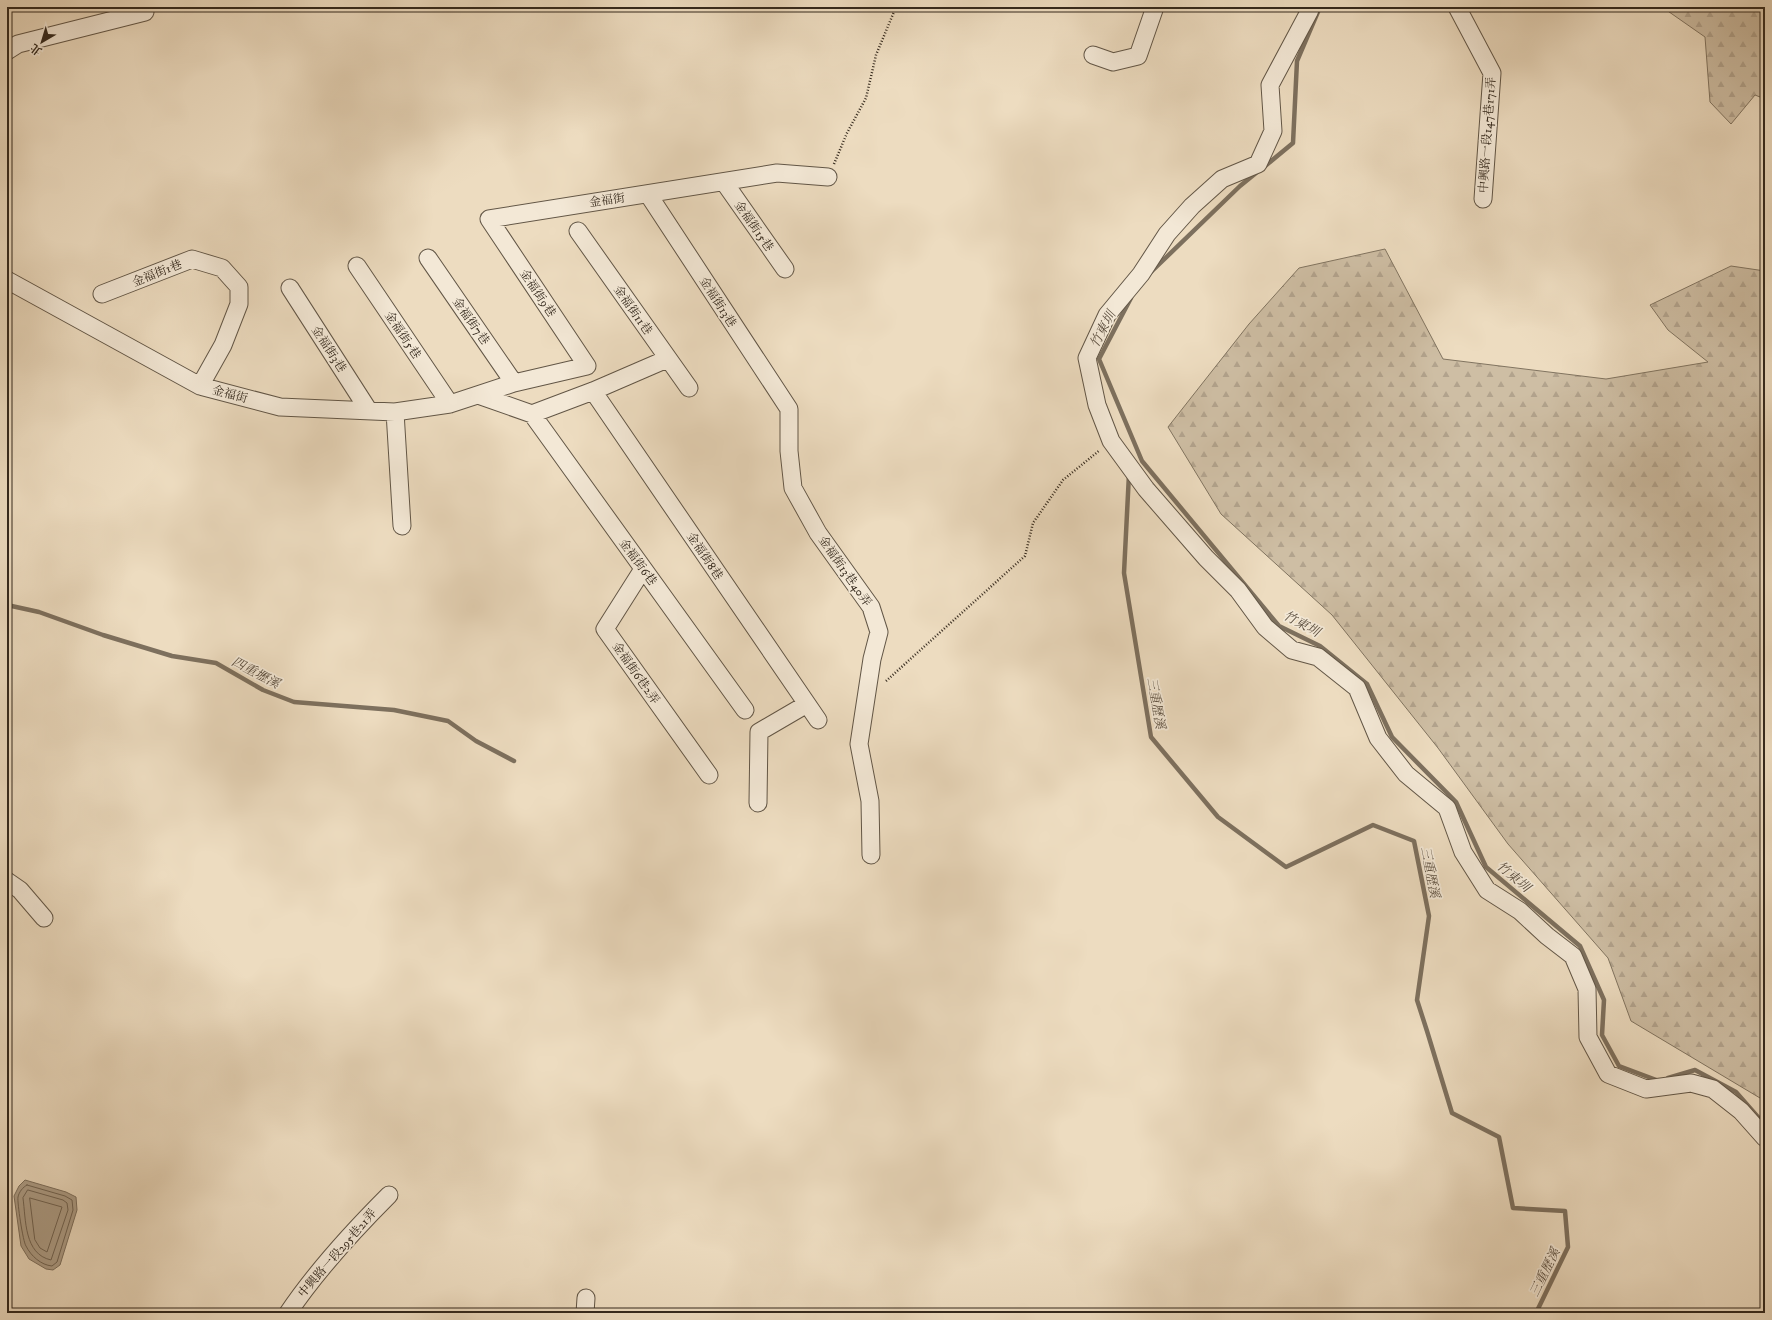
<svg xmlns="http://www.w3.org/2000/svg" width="1772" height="1320" font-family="'IM FELL DW Pica','Noto Serif TC',serif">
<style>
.forest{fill:url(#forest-firs);stroke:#817460}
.water{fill:#ae9f89;stroke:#7d705e}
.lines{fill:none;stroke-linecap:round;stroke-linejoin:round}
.shore{stroke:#716453;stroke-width:1}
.stream{stroke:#7d705e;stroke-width:4.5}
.minor-casing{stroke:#625646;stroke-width:19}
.path{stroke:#34291d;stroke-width:2.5;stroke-dasharray:1 2;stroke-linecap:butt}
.minor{stroke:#f3e8d6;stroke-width:17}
.labels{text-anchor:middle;stroke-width:3.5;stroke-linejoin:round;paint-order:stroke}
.street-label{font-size:12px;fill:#34291d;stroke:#f3e8d6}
.water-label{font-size:13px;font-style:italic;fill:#594c3d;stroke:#f3e8d6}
</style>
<defs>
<pattern id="forest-firs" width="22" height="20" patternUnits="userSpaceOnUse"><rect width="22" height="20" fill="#cebea4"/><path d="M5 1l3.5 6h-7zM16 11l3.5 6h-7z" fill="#b2a38d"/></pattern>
</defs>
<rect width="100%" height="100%" fill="#eddcc0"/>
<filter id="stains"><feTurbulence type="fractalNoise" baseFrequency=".005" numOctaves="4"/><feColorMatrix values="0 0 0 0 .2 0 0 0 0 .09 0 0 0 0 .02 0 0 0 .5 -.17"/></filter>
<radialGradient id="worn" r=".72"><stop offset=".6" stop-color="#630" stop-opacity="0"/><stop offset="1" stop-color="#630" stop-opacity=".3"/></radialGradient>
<path class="forest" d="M1662 7H1765V99L1755 95 1731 124 1710 102 1705 37Z
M1385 249 1443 359 1606 379 1708 362 1668 330 1650 305 1731 266 1765 271V1101L1631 1021 1608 958 1508 844 1438 748 1332 615 1221 514 1168 427 1249 324 1299 268Z"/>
<path class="water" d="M25 1180 66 1192 76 1197 77 1210 60 1265 53 1270 46 1269 29 1259 21 1246 14 1196 19 1186Z"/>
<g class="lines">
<path class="shore" d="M27 1185 65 1196 72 1200 73 1210 57 1262 52 1266C41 1265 31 1256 26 1246 23 1242 17 1202 18 1197 19 1192 23 1187 27 1185Z
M28 1190 63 1200 67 1203 68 1210 51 1260C24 1254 26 1220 23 1198Z
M30 1198 62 1207 47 1252 40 1248 35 1240Z"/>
<path class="stream" d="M1264 167 1293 143 1297 61 1320 7
M1151 272 1240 186 1256 173
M1131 298 1099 359 1142 461 1279 626 1320 646 1367 684 1392 737 1456 802 1486 867 1580 946 1604 1000 1602 1035 1619 1066 1659 1081
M1129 474 1124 573 1151 737 1218 817 1286 867 1373 825 1414 841 1429 916 1417 1000 1427 1031 1452 1113 1499 1137 1513 1208 1565 1211 1568 1247 1536 1313
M7 605 39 612 103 635 172 656 216 663 263 690 294 702 394 710 448 721 476 741 514 761
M1668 1078 1695 1070 1736 1092 1765 1125"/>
<defs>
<path id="minor" d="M1311 7 1309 12 1270 85 1273 131 1258 164 1222 179 1192 206 1167 234 1141 274 1107 315 1087 358 1097 405 1111 441 1146 489 1206 558 1238 590 1265 627 1292 650 1318 657 1357 688 1378 738 1406 774 1447 808 1463 852 1487 890 1520 911 1547 936 1573 956 1587 989 1588 1037 1608 1074 1646 1089 1691 1083 1713 1089 1741 1111 1765 1138
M1457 7 1492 73 1483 199
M7 51 18 44 145 12 141 7
M1093 55 1113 62 1138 56 1155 7
M724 182 785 269
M648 194 789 409V451L793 488 818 533 871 607 879 632 872 659 859 744 870 801 871 855
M578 231 689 388
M428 258 514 383
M357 266 450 404
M7 280 200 386 280 407 395 412 450 404 514 383 587 366 489 219 777 173 828 177
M290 288 369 411
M102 294 192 259 222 268 239 287V304L223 345 200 386
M593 391 818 720
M478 395 532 414 593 391 667 359
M395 412 402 526
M532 414 745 710
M643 569 605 629 709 775
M758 803 759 732 807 704
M7 881 20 890 44 918
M288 1313C317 1270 353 1231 389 1195
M585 1313 586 1298"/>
</defs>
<use href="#minor" class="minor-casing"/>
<path class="path" d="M834 164 847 133 866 98 876 55 896 7
M886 681 1025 556 1033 523 1063 480 1100 450"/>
<use href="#minor" class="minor"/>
</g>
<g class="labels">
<g class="street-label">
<text transform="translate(1487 135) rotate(-86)" y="4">中興路一段147巷171弄</text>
<text transform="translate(607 200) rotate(-8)" y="4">金福街</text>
<text transform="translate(754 226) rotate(55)" y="4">金福街15巷</text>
<text transform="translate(157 273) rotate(-22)" y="4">金福街1巷</text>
<text transform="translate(538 293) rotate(56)" y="4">金福街9巷</text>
<text transform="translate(718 302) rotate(57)" y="4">金福街13巷</text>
<text transform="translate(633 310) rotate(55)" y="4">金福街11巷</text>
<text transform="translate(471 321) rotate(55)" y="4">金福街7巷</text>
<text transform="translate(403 335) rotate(56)" y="4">金福街5巷</text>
<text transform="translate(329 349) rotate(57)" y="4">金福街3巷</text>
<text transform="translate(230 394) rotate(15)" y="4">金福街</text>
<text transform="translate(705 556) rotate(56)" y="4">金福街8巷</text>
<text transform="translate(638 562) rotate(54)" y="4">金福街6巷</text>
<text transform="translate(845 571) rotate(55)" y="4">金福街13巷40弄</text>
<text transform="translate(636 673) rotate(55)" y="4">金福街6巷2弄</text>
<text transform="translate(337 1253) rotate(-49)" y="4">中興路一段295巷21弄</text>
</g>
<g class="water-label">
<text transform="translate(1102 329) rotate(-62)" y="5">竹東圳</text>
<text transform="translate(1302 623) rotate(29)" y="5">竹東圳</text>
<text transform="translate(256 672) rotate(28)" y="5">四重壢溪</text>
<text transform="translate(1157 703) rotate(80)" y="5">三重歷溪</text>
<text transform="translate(1431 872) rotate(79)" y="5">三重歷溪</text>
<text transform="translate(1514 876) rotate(40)" y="5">竹東圳</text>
<text transform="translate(1544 1272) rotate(-64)" y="5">三重歷溪</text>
</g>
</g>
<rect width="1772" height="1320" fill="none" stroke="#eddcc0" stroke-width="24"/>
<rect x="8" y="8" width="1756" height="1304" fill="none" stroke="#34291d" stroke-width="2"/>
<rect x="12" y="12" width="1748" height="1296" fill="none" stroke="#34291d"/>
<g transform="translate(42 42) rotate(218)" stroke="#f3e8d6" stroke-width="3" paint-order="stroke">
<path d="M0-3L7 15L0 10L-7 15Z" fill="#34291d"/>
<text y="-6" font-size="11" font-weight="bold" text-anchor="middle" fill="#34291d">北</text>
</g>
<rect width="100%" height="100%" filter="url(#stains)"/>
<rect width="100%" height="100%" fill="url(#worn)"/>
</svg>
